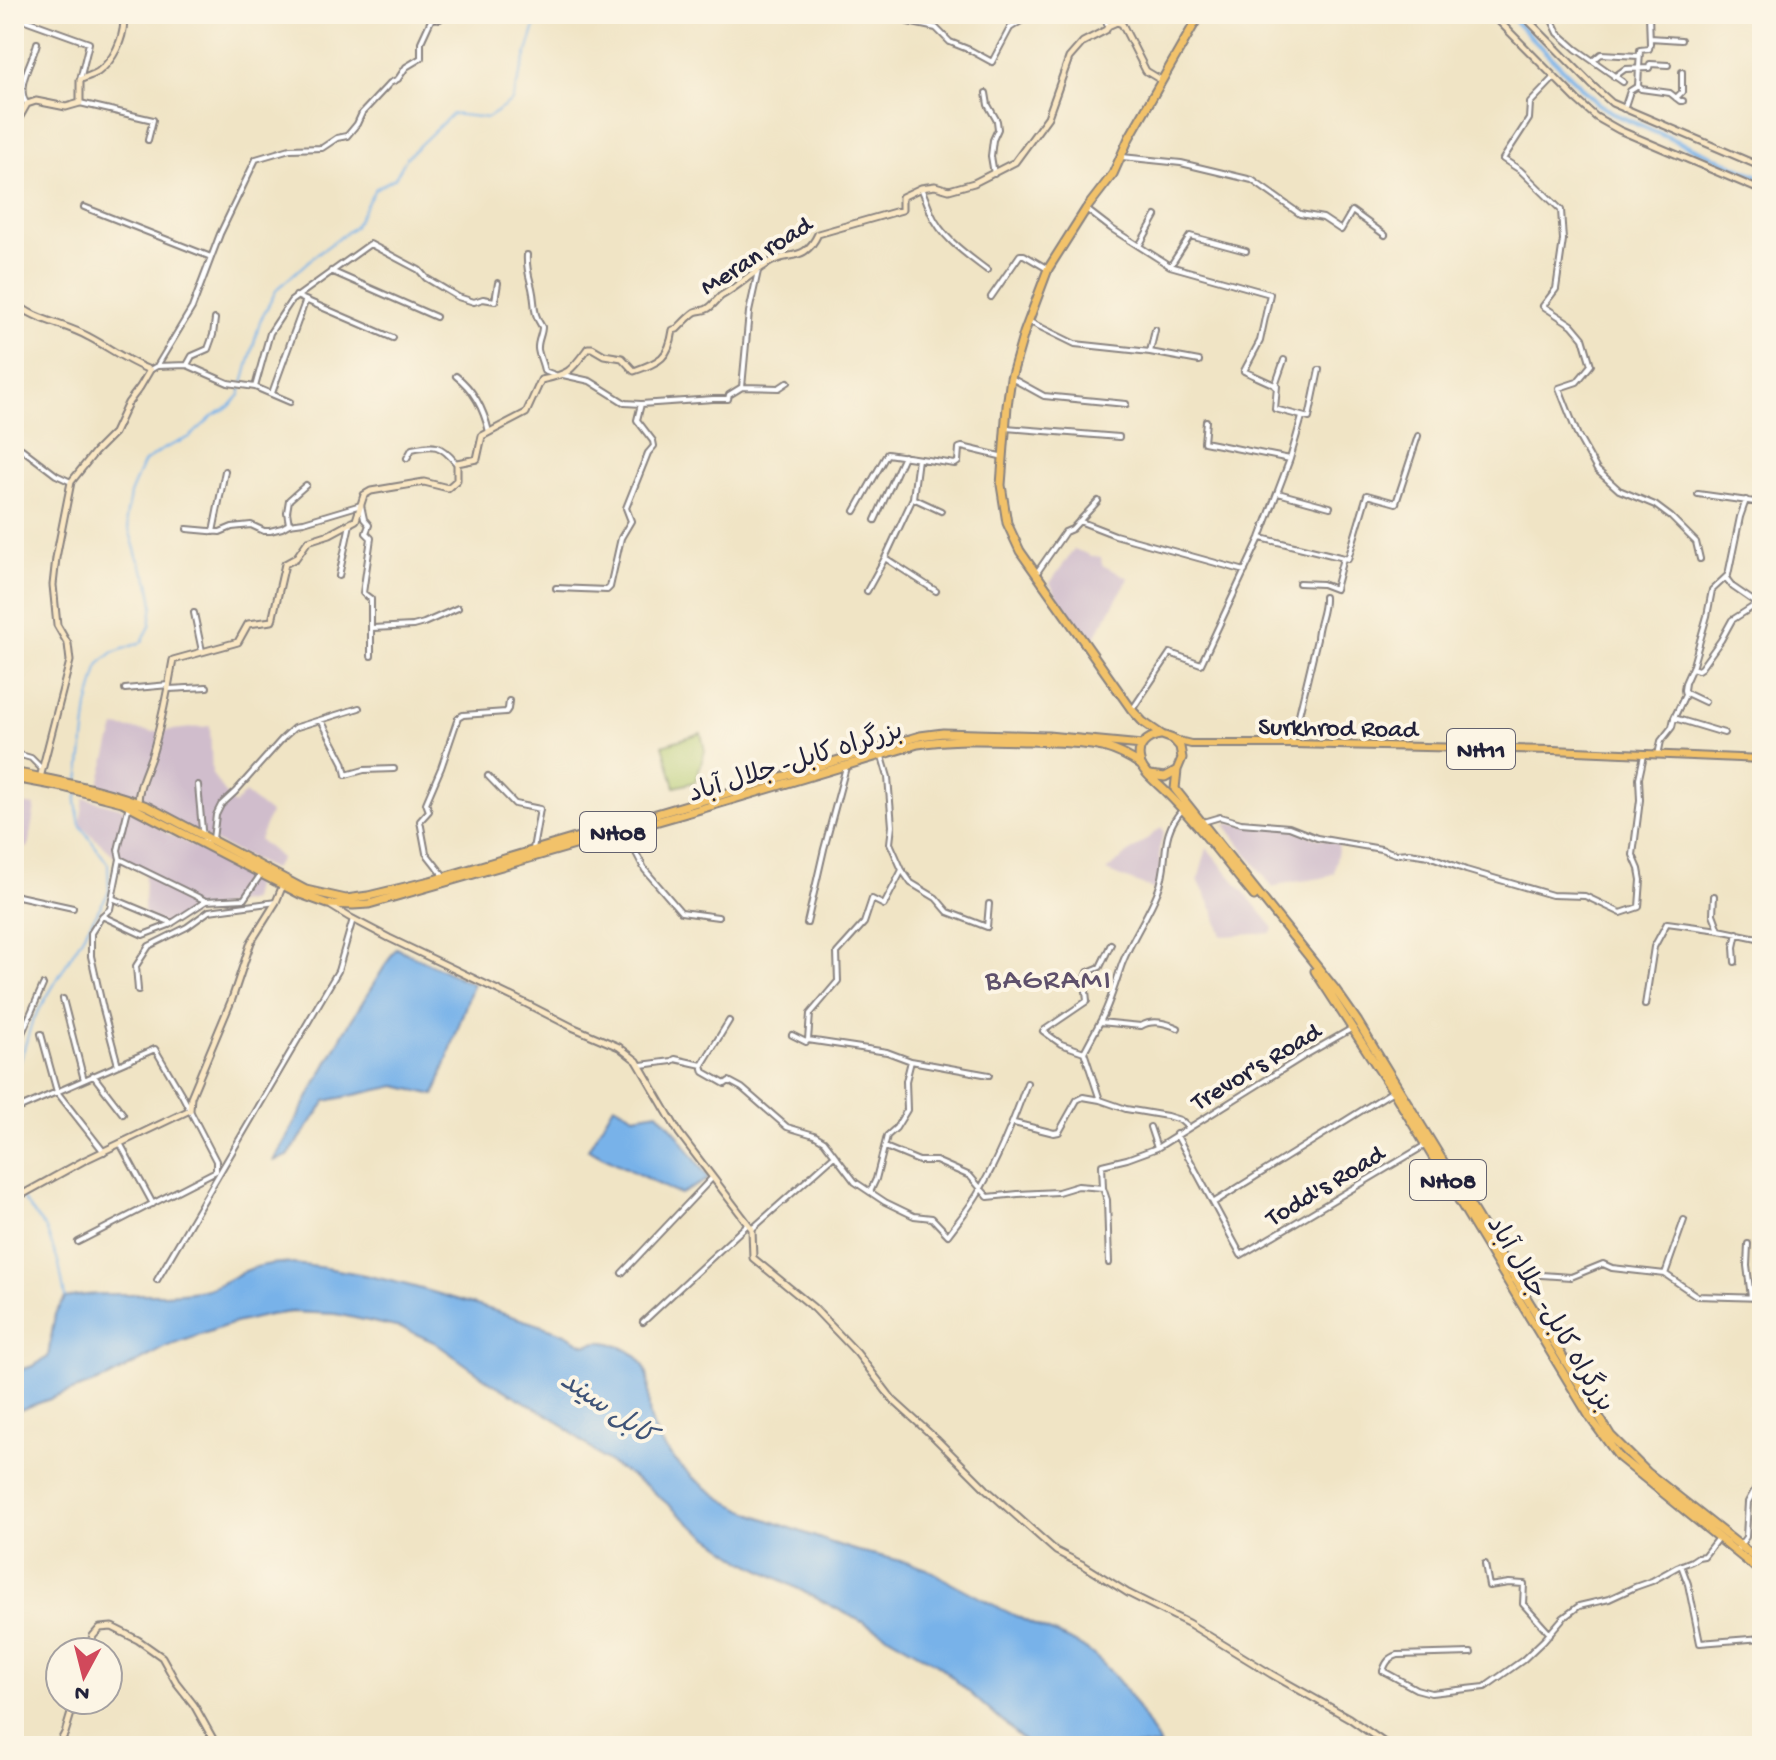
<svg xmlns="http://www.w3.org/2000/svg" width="1776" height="1760" font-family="'Gochi Hand','Playpen Sans Arabic',sans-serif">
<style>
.industrial{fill:#d0bdcc}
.green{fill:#b2c96e;stroke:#6a7654;stroke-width:2}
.water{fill:#78b2e9;stroke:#4d6a92;stroke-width:2}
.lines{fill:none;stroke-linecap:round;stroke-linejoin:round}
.stream{stroke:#78b2e9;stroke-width:2}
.canal{stroke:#78b2e9;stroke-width:5}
.street-casing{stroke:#898380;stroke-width:8}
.secondary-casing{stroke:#898380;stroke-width:9}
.primary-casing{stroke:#898380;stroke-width:10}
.highway-casing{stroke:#898380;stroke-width:11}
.street{stroke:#fff;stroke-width:4}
.secondary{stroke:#fae7c3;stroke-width:5}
.primary{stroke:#f2c26a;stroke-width:6}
.highway{stroke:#f2c26a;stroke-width:7}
.labels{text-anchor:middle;stroke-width:8;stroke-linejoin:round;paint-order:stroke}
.shield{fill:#fcf5e5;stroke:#63616e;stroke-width:2}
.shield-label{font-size:24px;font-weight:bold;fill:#22223b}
.street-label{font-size:26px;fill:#22223b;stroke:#fcf5e5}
.water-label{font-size:28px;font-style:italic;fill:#405478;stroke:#fcf5e5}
.quarter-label{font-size:30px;letter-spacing:2px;fill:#5f516c;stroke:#fcf5e5}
</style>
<rect width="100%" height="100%" fill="#fcf5e5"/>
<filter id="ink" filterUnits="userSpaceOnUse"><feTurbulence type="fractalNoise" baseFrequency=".0125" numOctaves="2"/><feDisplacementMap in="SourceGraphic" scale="16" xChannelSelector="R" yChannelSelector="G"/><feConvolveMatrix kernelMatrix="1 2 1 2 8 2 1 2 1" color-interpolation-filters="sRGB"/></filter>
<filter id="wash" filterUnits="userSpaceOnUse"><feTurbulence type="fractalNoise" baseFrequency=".006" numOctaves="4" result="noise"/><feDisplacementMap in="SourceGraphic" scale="32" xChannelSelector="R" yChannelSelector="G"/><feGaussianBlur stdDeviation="1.8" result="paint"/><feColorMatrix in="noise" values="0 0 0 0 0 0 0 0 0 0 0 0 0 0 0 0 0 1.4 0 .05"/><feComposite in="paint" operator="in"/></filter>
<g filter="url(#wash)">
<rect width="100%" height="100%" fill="#f0e4c5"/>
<path class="industrial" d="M1074 549 1092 556 1101 557 1102 565 1129 578 1094 638 1076 626 1064 609 1050 583Z
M210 726 212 774 234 805 245 793 270 813 259 840 281 858 273 869 98 787 115 727 154 732Z
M84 798 132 811 167 833 256 877 251 900 204 911 162 927 144 912 145 873 120 861 80 825Z
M14 803 35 806 28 848 14 846Z
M1224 823 1292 828 1317 838 1339 843 1334 873 1322 878 1281 884 1273 888Z
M1162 827 1164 832 1159 850 1161 874 1155 890 1106 871Z
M1207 848 1274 928 1271 933 1222 936 1214 912 1198 880Z"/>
<path class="green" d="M701 733 705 751 695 782 675 787 663 745Z"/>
<path class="water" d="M396 948 473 984 435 1095 396 1086 326 1101 288 1156 274 1161 344 1032Z
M614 1105 634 1116 658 1112 675 1131 709 1179 681 1194 674 1192 588 1149Z
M280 1263C369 1269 454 1298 539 1325 549 1328 559 1331 567 1335 573 1338 578 1342 584 1344 590 1346 594 1341 601 1342 614 1342 630 1350 639 1359 654 1375 646 1398 650 1417 658 1452 692 1479 721 1498 746 1513 771 1521 799 1531 816 1537 833 1544 851 1549 876 1556 902 1559 927 1569 961 1588 995 1606 1030 1623 1051 1633 1072 1638 1091 1653 1122 1678 1141 1712 1160 1746H1030L937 1664 876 1629 742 1560 692 1525 648 1487 602 1458 555 1419 492 1383 434 1342 405 1329 336 1314 292 1312 269 1315 231 1324 166 1347 108 1378 14 1412V1372L33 1366 48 1357 55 1314 65 1298C110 1289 157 1299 203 1290 218 1287 230 1278 243 1272 255 1266 267 1264 280 1263Z"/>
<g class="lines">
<path class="stream" d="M79 782 88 706 99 664 112 653 142 642 150 626 153 604 149 582 137 556 126 519 130 494 143 463 163 449 190 437 214 415 229 407 240 395 260 321 277 289 312 258 354 227 375 189 395 178 407 157 452 114 488 118 512 101 536 23V14
M14 1082 32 1022 109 892 108 864 80 825 76 802 78 793
M14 1188 46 1229 59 1264 65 1297"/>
<path class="canal" d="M1508 14 1597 103 1614 114 1762 178"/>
</g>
</g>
<g filter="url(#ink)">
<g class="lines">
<defs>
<path id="street" d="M897 14 908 22 936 28 950 42 970 50 992 62 1010 28 1032 14
M1103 14 1108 26
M1529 14H1534
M1546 14 1550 16 1558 33 1576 49 1623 82
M1666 14V16L1693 19
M14 16 89 43 80 80
M1650 38 1681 40
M1594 60 1601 54 1639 56
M1555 77 1530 103 1529 119 1503 159 1520 170 1561 210 1563 240 1556 289 1543 306 1572 325 1583 338 1591 365 1577 382 1559 388 1578 436 1597 470 1619 490 1655 505 1671 517 1696 542 1700 559
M1614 77 1625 69 1649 68 1650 64 1668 65
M1638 86 1641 89 1670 93 1680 101H1683
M986 93 988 105 997 121 998 129 993 140 991 156 994 174
M1676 98 1682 92V72
M80 103 153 120 148 140
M27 104C14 87 33 61 37 43
M1624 109 1630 91 1638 86 1640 50 1649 49 1650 44 1649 14
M1122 157 1181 163 1252 180 1300 214 1323 218 1341 230 1352 211 1385 235
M921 188C925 197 928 205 931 213 942 238 966 254 987 270
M84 207 211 257
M1086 209 1112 229 1170 266 1270 294 1260 341 1244 371 1277 386 1275 409 1309 418 1319 370
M1139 246 1156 216
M527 255C526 268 529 276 532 288 536 305 532 312 542 327 542 334 538 340 538 347 537 352 543 363 544 371L555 375
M1171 265 1190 236 1246 251
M331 271 436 317
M296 296 393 338
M991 297 1020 255H1024L1046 268
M1028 321 1075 344 1150 352 1199 361
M1150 352 1155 330
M187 365 192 356 208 349 213 335 215 319
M157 366 187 365 228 383 255 387 290 402
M150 370 157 366 192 308 220 234 256 159 290 149 322 148 337 138 347 136 357 124 362 113 390 83 398 79 406 67 421 58V42L432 18 440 19 445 14
M563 375 590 381 625 403 641 404 713 399H728L729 395 742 387 779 388 788 382
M456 376C474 390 484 410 489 432
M1013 379 1044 396 1126 404
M1275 386 1284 360
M255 387 270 333 291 301 370 244 419 270 426 278 458 297 474 302 483 299 495 301 498 283
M742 387 749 312 758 271
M272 393 305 302
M1206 421 1204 442 1290 459
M1006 428 1119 437
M22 449 56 475 71 482
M407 458 412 449C435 444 440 444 456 463
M1278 493 1330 507
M1698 494 1762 503
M913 498 941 511
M855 511 887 454 955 464 958 462 959 448 962 447 1004 457
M875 520 904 456
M1079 521 1115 535 1245 571
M289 524 287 512 289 500 306 485
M187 529 220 532 232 527 251 525 264 531H270L282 528 289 524 304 522 361 505 364 519 369 525 366 533 371 538 363 593 371 599V656
M213 532 225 471
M1261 538 1348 559 1367 495 1396 503 1418 436
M885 558 936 591
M1036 574 1065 532 1072 529 1098 501
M339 576 350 524
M1726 578 1733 587 1762 607
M1299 583 1322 584 1335 589 1343 558
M556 588 607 590 610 587 621 538 631 521 626 508 648 453 654 446 653 441 637 420 641 404
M867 591 885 558 913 498 918 459
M194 613 202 651
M372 628 413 626 424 623 458 608
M1692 668 1698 670 1701 668 1721 640 1732 620 1757 604
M125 689 169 685
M169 689 207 687
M1686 693 1705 702
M1132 710 1170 653 1201 664 1260 538 1290 459 1302 417
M1674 718 1724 733
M321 720 343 762 346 775 364 770 394 769
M1292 744 1317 639C1317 624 1325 612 1324 597
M14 753 31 758 42 769
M881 753 888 777 892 826 890 843 902 870 911 883 936 898 948 912 987 927 989 904
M1658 755 1661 741 1672 727 1674 718 1685 695 1684 690 1685 683 1693 665 1707 616 1712 590 1728 575 1740 517 1746 500
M488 776 515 804 540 809 533 849
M198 785 202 830 206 845
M1203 822 1220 817 1241 823 1289 827 1317 838 1381 849 1396 854 1409 853 1429 856 1466 870 1552 895 1585 896 1621 913 1639 907 1641 880 1639 869 1633 855 1640 800 1639 778 1644 755
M625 832 645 870 681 912 718 917
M213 839 216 815 221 805 235 792 283 738 294 728 359 708
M120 859 206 901
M444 876 426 853 420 821 429 811 426 803 441 768 458 718 463 715 506 712 508 709 509 701
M14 895 73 908
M1714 896 1713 914 1719 930
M112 898 172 923
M102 916 143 935 169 925 206 901 244 899 261 874
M807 923 824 849 846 767
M1735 962 1734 947 1737 933
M138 990 136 966 149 946 187 927 209 911 276 902
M63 999 84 1080
M1645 1005 1654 947 1667 923 1719 930 1762 939
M1100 1022C1110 1004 1115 984 1122 964 1132 938 1148 916 1158 891 1171 860 1157 837 1183 809
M41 1034 57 1092 104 1152
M792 1035 806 1042 808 1040 887 1052 911 1061 989 1075
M808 1040 810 1014 838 981 837 953 864 923 872 899 884 905 902 870
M1084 1052 1061 1044 1043 1031 1087 1001 1085 981 1088 972 1100 967 1111 944
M14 1058 19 1040 43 985
M118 1065 103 1009 91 956V933L102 916 110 909 120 859 118 850 129 805
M641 1065 672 1061 675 1059 702 1065 729 1021
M702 1065 704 1072 725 1084 729 1081 742 1088 787 1127 814 1135 824 1141 855 1182 885 1202 914 1216 932 1218 948 1235C959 1220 972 1205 981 1188 1000 1155 1014 1120 1027 1083
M93 1075 123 1114
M1100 1100 1084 1052 1100 1022 1141 1026C1153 1019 1166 1023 1178 1028
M20 1108 155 1049 182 1095 216 1161V1171L78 1242
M1014 1123 1054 1133 1059 1132 1077 1100 1083 1097 1100 1100 1126 1109 1167 1116 1180 1120 1188 1127
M1150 1127 1157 1148
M1176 1134 1241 1255 1424 1146
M121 1145 153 1204
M885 1147 919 1161H936L970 1176 988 1197 1018 1194 1058 1192 1078 1186 1103 1188 1102 1165 1127 1159 1157 1148 1304 1056 1351 1029
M1103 1188 1107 1200 1109 1263
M870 1192 876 1179 887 1136 896 1128 907 1110 906 1081 911 1061
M1213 1203 1393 1091
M752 1229 834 1156
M1748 1244 1747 1266 1751 1297
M622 1273 712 1178
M1512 1273 1571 1277 1603 1264 1612 1268 1665 1274 1697 1296 1762 1298
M1665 1274 1684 1220
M157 1280 338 971 353 919
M643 1322 748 1224
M1735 1552 1746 1537 1748 1502 1762 1477
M1485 1564 1489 1586 1509 1583 1524 1584 1523 1604 1550 1634
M1681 1565 1688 1584 1700 1643 1762 1638
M1471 1653 1398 1655C1389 1658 1386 1662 1383 1671L1416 1689 1431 1693 1485 1687 1523 1660 1544 1640 1563 1618 1579 1606 1609 1599 1635 1587 1652 1581 1677 1567 1692 1561 1698 1557 1704 1556 1718 1538"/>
<path id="secondary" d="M1492 14 1577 100 1596 117 1619 130 1762 191
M1522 14 1593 86 1612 103 1762 167
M14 127 27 104 36 101 66 107 80 103V80C85 77 93 75 98 72 114 60 123 40 124 21L132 14
M14 301C33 321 65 323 89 337 110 348 128 362 150 370L140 387 128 403 114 433 95 452 71 482 56 558 53 585 57 625 68 644 70 661 40 778
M138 803C138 784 149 767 154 748 162 719 168 689 173 660L238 642 248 624 272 621 285 564 296 558 308 541 330 534 356 520 364 495 371 491 424 482 448 488 457 480V463L477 459 482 436 526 413 541 380C570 374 571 371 588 348H592L604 355 622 358 634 371C660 362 669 358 673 330L677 329C682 324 689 316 695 312 699 310 704 311 707 309 713 306 716 300 721 296 737 287 752 273 767 264 788 250 804 264 818 234L902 210V197L921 188 935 186 949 190 974 183 1015 162 1048 117 1069 58 1083 42 1106 30 1108 26 1117 22 1122 24 1146 71 1161 80
M331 906 349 917 389 938 527 1004 572 1027 619 1047 637 1061 679 1133 752 1229 753 1258 814 1308 857 1353 893 1400 936 1439 986 1489 1056 1551 1085 1566 1128 1593 1188 1623 1271 1674 1349 1718 1389 1746
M25 1193 85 1160 190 1110 191 1097 232 999 251 942 276 902 283 885
M87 1652 93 1636 100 1628 112 1627 138 1640 162 1657 176 1682 194 1705 217 1746
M58 1746 65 1733 75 1700"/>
<path id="primary" d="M1175 740 1191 744H1292L1553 750 1762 759"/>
<path id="highway" d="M1200 14 1129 138 1113 174 1086 209 1048 269 1024 333 1011 378 1007 406 1001 485 1007 523 1020 551 1132 710 1143 722 1162 735 1173 739 1180 747 1182 758 1177 770 1175 789 1335 989 1358 1022 1611 1436 1647 1472 1762 1563
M1160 735C1147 737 1136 746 1140 761 1142 772 1156 782 1164 790 1197 822 1224 860 1254 896
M14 772C60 782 106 789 149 807L306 890 346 899 368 896 430 881 920 736 943 733 1048 736 1142 745
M1150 775 1165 777 1177 770
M14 778 63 787 122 802 300 894 328 904 353 905 369 904 697 810 918 744C955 738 992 740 1029 741 1053 742 1079 742 1103 747 1118 751 1130 757 1142 766
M1315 971 1393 1091 1591 1419 1619 1457 1762 1573"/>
</defs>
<use href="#street" class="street-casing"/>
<use href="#secondary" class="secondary-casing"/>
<use href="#primary" class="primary-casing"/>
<use href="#highway" class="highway-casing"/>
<use href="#street" class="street"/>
<use href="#secondary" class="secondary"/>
<use href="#primary" class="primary"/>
<use href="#highway" class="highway"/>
</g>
</g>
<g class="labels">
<g class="shield">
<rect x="1447" y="729" width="68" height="40" rx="6"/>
<rect x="580" y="812" width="76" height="40" rx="6"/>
<rect x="1410" y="1160" width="76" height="40" rx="6"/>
</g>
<g class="shield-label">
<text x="1481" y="757">NH11</text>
<text x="618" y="840">NH08</text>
<text x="1448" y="1188">NH08</text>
</g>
<g class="street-label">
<text transform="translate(755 254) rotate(-32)" y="9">Meran road</text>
<text transform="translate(1338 726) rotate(1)" y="9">Surkhrod Road</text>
<text transform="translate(795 760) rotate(-17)" y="9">بزرگراه کابل- جلال آباد</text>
<text transform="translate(1255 1065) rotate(-31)" y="9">Trevor's Road</text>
<text transform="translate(1324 1184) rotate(-31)" y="9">Todd's Road</text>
<text transform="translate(1552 1313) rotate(59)" y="9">بزرگراه کابل- جلال آباد</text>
</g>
<g class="water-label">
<text transform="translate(609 1406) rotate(35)" y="10">کابل سيند</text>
</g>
<g class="quarter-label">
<text x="1049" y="988">BAGRAMI</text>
</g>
</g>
<rect width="1776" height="1760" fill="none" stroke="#fcf5e5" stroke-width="48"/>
<g transform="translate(84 1676) rotate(187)"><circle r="38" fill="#fcf5e5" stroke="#a5a1a1" stroke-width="2"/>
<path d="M0-6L14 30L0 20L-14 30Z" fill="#d1495b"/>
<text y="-12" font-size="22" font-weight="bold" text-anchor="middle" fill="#22223b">N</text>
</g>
</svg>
